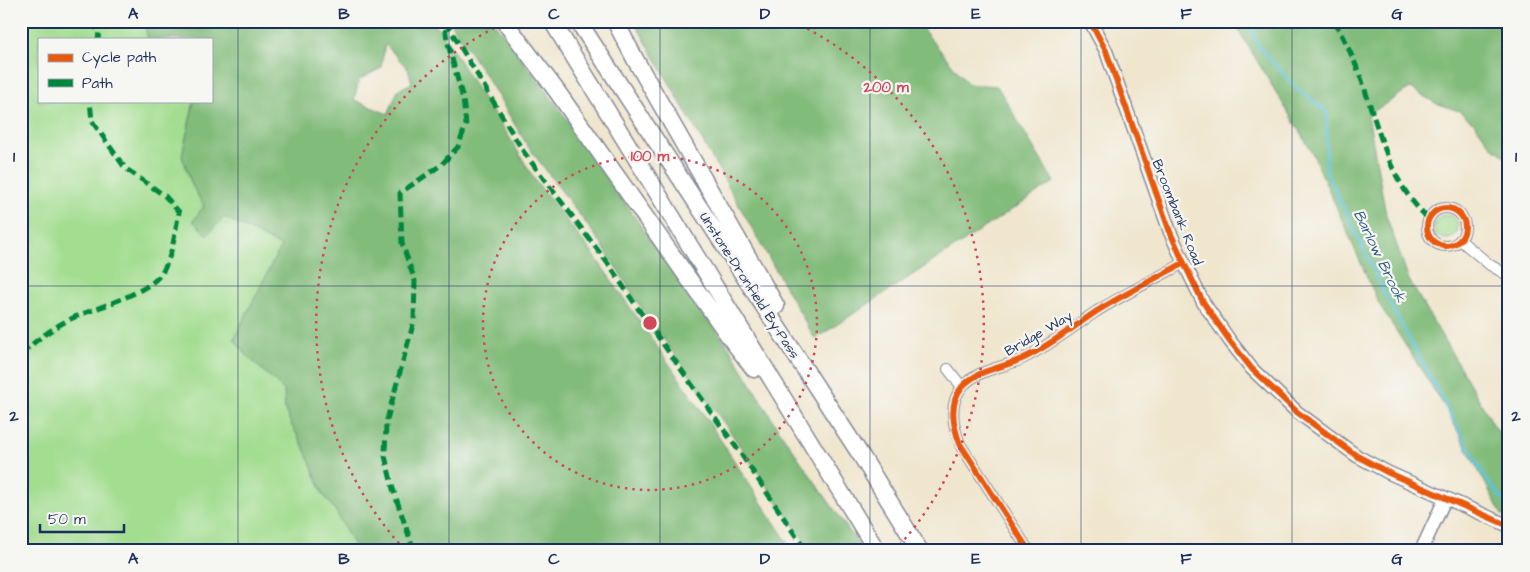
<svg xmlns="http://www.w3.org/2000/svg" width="1530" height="572" font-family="'Architects Daughter',sans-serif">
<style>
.green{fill:#a3dd90;stroke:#5f8677}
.forest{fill:#82bc7a;stroke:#4e766c;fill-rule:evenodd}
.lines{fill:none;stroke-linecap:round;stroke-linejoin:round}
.stream{stroke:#5bc2d9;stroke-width:3}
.minor-casing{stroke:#868a96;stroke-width:12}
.tertiary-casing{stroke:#868a96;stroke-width:15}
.trunk-casing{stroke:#868a96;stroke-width:19}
.minor{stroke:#fff;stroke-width:10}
.tertiary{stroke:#fff;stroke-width:12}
.trunk{stroke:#fff;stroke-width:16}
.quiet{stroke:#00873e;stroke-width:5;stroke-dasharray:10 5;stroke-linecap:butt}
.cycleway-casing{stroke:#f6f6f2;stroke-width:9}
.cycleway{stroke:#e8590c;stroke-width:6}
.grid{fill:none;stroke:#1b2f5e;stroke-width:1;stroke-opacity:0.55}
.ring{fill:none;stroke:#d1495b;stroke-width:2.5;stroke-dasharray:2.5 5}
.labels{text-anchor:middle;stroke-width:4.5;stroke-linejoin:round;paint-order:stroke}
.street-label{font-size:14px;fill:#1b2f5e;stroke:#f6f6f2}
.water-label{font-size:15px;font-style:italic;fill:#2e5b83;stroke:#f6f6f2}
.centre{fill:#d1495b;stroke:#f6f6f2;stroke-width:2.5}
.ring-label{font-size:15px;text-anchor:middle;font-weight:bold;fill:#d1495b;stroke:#f6f6f2;stroke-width:4.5;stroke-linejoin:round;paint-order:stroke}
.neatline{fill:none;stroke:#1b2f5e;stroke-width:2}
.grid-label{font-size:16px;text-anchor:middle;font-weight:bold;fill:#1b2f5e}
</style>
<rect width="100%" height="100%" fill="#f6f6f2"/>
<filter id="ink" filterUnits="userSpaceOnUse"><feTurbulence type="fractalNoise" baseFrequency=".02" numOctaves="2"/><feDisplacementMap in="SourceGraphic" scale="10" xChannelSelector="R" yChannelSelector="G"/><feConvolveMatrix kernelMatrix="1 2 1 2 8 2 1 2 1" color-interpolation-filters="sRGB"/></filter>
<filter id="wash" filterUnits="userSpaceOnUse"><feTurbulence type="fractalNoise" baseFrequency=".0096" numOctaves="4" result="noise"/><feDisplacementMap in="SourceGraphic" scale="20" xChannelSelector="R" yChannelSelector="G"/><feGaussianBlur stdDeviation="1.12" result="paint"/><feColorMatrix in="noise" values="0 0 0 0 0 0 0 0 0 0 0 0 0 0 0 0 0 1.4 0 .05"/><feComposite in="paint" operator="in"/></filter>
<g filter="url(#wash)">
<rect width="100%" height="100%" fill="#f0e6ce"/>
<path class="green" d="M21 21H145L147 36 149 39H39V101H194L182 156 192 185 204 206 281 246 234 339 246 355 285 390V410L292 426 302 443 323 494 335 510 357 551H21Z
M1434 227a12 12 0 1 1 24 0a12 12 0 1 1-24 0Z"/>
<path class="forest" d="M145 21H427L440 29 478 91 508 135 535 180 596 258 703 413 793 551H357L335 510 323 494 302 443 292 426 285 410 284 390 246 355 234 339 281 246 224 217 207 235 193 221 204 206 192 185 182 156 194 101H211V39H149L147 36ZM385 44 408 69 412 83 398 90 388 114 354 100 359 80 381 68Z
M449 21H492L501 31 564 115 658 251 731 350 775 424 863 551H811L729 430 642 309 600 242 527 145 487 78Z
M634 21H916L968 84 997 86 1054 182 815 339Z
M1233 21H1509V170L1507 158 1491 146 1474 123 1459 111 1435 103 1410 88 1368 115 1386 215 1409 280 1509 451V517L1502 515 1445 407 1379 304 1312 152Z"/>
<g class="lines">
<path class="stream" d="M1249 21 1259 47 1293 85 1327 112 1326 171 1389 302 1486 479 1503 500 1509 504"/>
</g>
</g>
<g filter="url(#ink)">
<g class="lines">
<defs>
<path id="minor" d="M1427 227a19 19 0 1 1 38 0a19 19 0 1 1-38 0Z
M1460 240 1490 265 1509 276
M948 369 962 387
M1029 551 960 444C953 426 948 404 962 387 977 369 1004 368 1024 358 1049 346 1073 327 1097 311 1125 294 1154 279 1184 263"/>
<path id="tertiary" d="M1090 21 1106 51 1170 232 1184 263 1203 302 1230 341 1252 369 1297 412 1357 456 1389 473 1509 526
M1421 551 1445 499"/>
<path id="trunk" d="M504 21 556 90 731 339 754 369
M552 21 877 551
M578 21 862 457 920 551
M615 21 635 59 776 306"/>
</defs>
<use href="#minor" class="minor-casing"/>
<use href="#tertiary" class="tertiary-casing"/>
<use href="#trunk" class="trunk-casing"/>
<use href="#minor" class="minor"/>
<use href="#tertiary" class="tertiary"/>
<use href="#trunk" class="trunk"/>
<path class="quiet" d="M91 21 99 32 98 39
M445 21 523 151 609 265 639 310 741 454 806 551
M1334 21C1346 42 1357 65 1364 87 1380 134 1391 185 1429 219
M21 354C39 338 53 327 75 317 97 307 151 293 163 271 173 254 175 231 179 212L165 196 125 168 92 121 90 101
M414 551 393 489 385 456 386 423 414 321 415 281 402 243 400 193 441 165 458 147 466 125 463 99 447 40 445 24"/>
<defs>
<path id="cycleway" d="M1090 21 1106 51 1170 232 1184 263 1203 302 1230 341 1252 369 1297 412 1357 456 1389 473 1509 526
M1427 227a19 19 0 1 1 38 0a19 19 0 1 1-38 0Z
M1029 551 960 444C953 426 948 404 962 387 977 369 1004 368 1024 358 1049 346 1073 327 1097 311 1125 294 1154 279 1184 263"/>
</defs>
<use href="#cycleway" class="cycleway-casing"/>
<use href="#cycleway" class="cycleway"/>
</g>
</g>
<path class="grid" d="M238 21V551M449 21V551M660 21V551M870 21V551M1081 21V551M1292 21V551M21 286H1509"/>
<g class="ring">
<circle cx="650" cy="323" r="167"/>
<path d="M404 549A334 334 0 0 1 506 22M794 22A334 334 0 0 1 896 549"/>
</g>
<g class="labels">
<g class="street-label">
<text transform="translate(1178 212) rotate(68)" y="5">Broombank Road</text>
<text transform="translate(750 285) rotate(57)" y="5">Unstone-Dronfield By-Pass</text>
<text transform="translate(1038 333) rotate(-30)" y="5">Bridge Way</text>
</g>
<g class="water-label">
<text transform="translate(1380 256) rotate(64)" y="5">Barlow Brook</text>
</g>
</g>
<circle cx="650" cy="323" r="8" class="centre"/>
<g class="ring-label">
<text x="886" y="92">200 m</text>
<text x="650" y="161">100 m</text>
</g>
<rect width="1530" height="572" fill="none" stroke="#f6f6f2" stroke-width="55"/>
<rect x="38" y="38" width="175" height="65" fill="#f6f6f2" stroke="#9ea6b7"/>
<rect x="48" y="54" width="25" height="8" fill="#e8590c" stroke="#9ea6b7"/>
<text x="82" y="62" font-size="15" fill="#1b2f5e">Cycle path</text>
<rect x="48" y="79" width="25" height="8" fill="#00873e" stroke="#9ea6b7"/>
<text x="82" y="88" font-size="15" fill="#1b2f5e">Path</text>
<path d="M40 524v8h84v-8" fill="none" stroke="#1b2f5e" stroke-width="2.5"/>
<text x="48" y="524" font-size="15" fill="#1b2f5e" stroke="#f6f6f2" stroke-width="4" paint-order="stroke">50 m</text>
<rect x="28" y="28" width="1474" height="516" class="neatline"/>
<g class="grid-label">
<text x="133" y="19">A</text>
<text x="344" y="19">B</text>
<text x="554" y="19">C</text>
<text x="765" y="19">D</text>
<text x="976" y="19">E</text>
<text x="1186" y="19">F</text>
<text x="1397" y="19">G</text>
<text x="14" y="162">1</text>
<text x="1516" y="162">1</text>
<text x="14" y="421">2</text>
<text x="1516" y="421">2</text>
<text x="133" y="564">A</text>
<text x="344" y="564">B</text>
<text x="554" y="564">C</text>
<text x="765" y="564">D</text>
<text x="976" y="564">E</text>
<text x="1186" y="564">F</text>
<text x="1397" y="564">G</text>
</g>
</svg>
